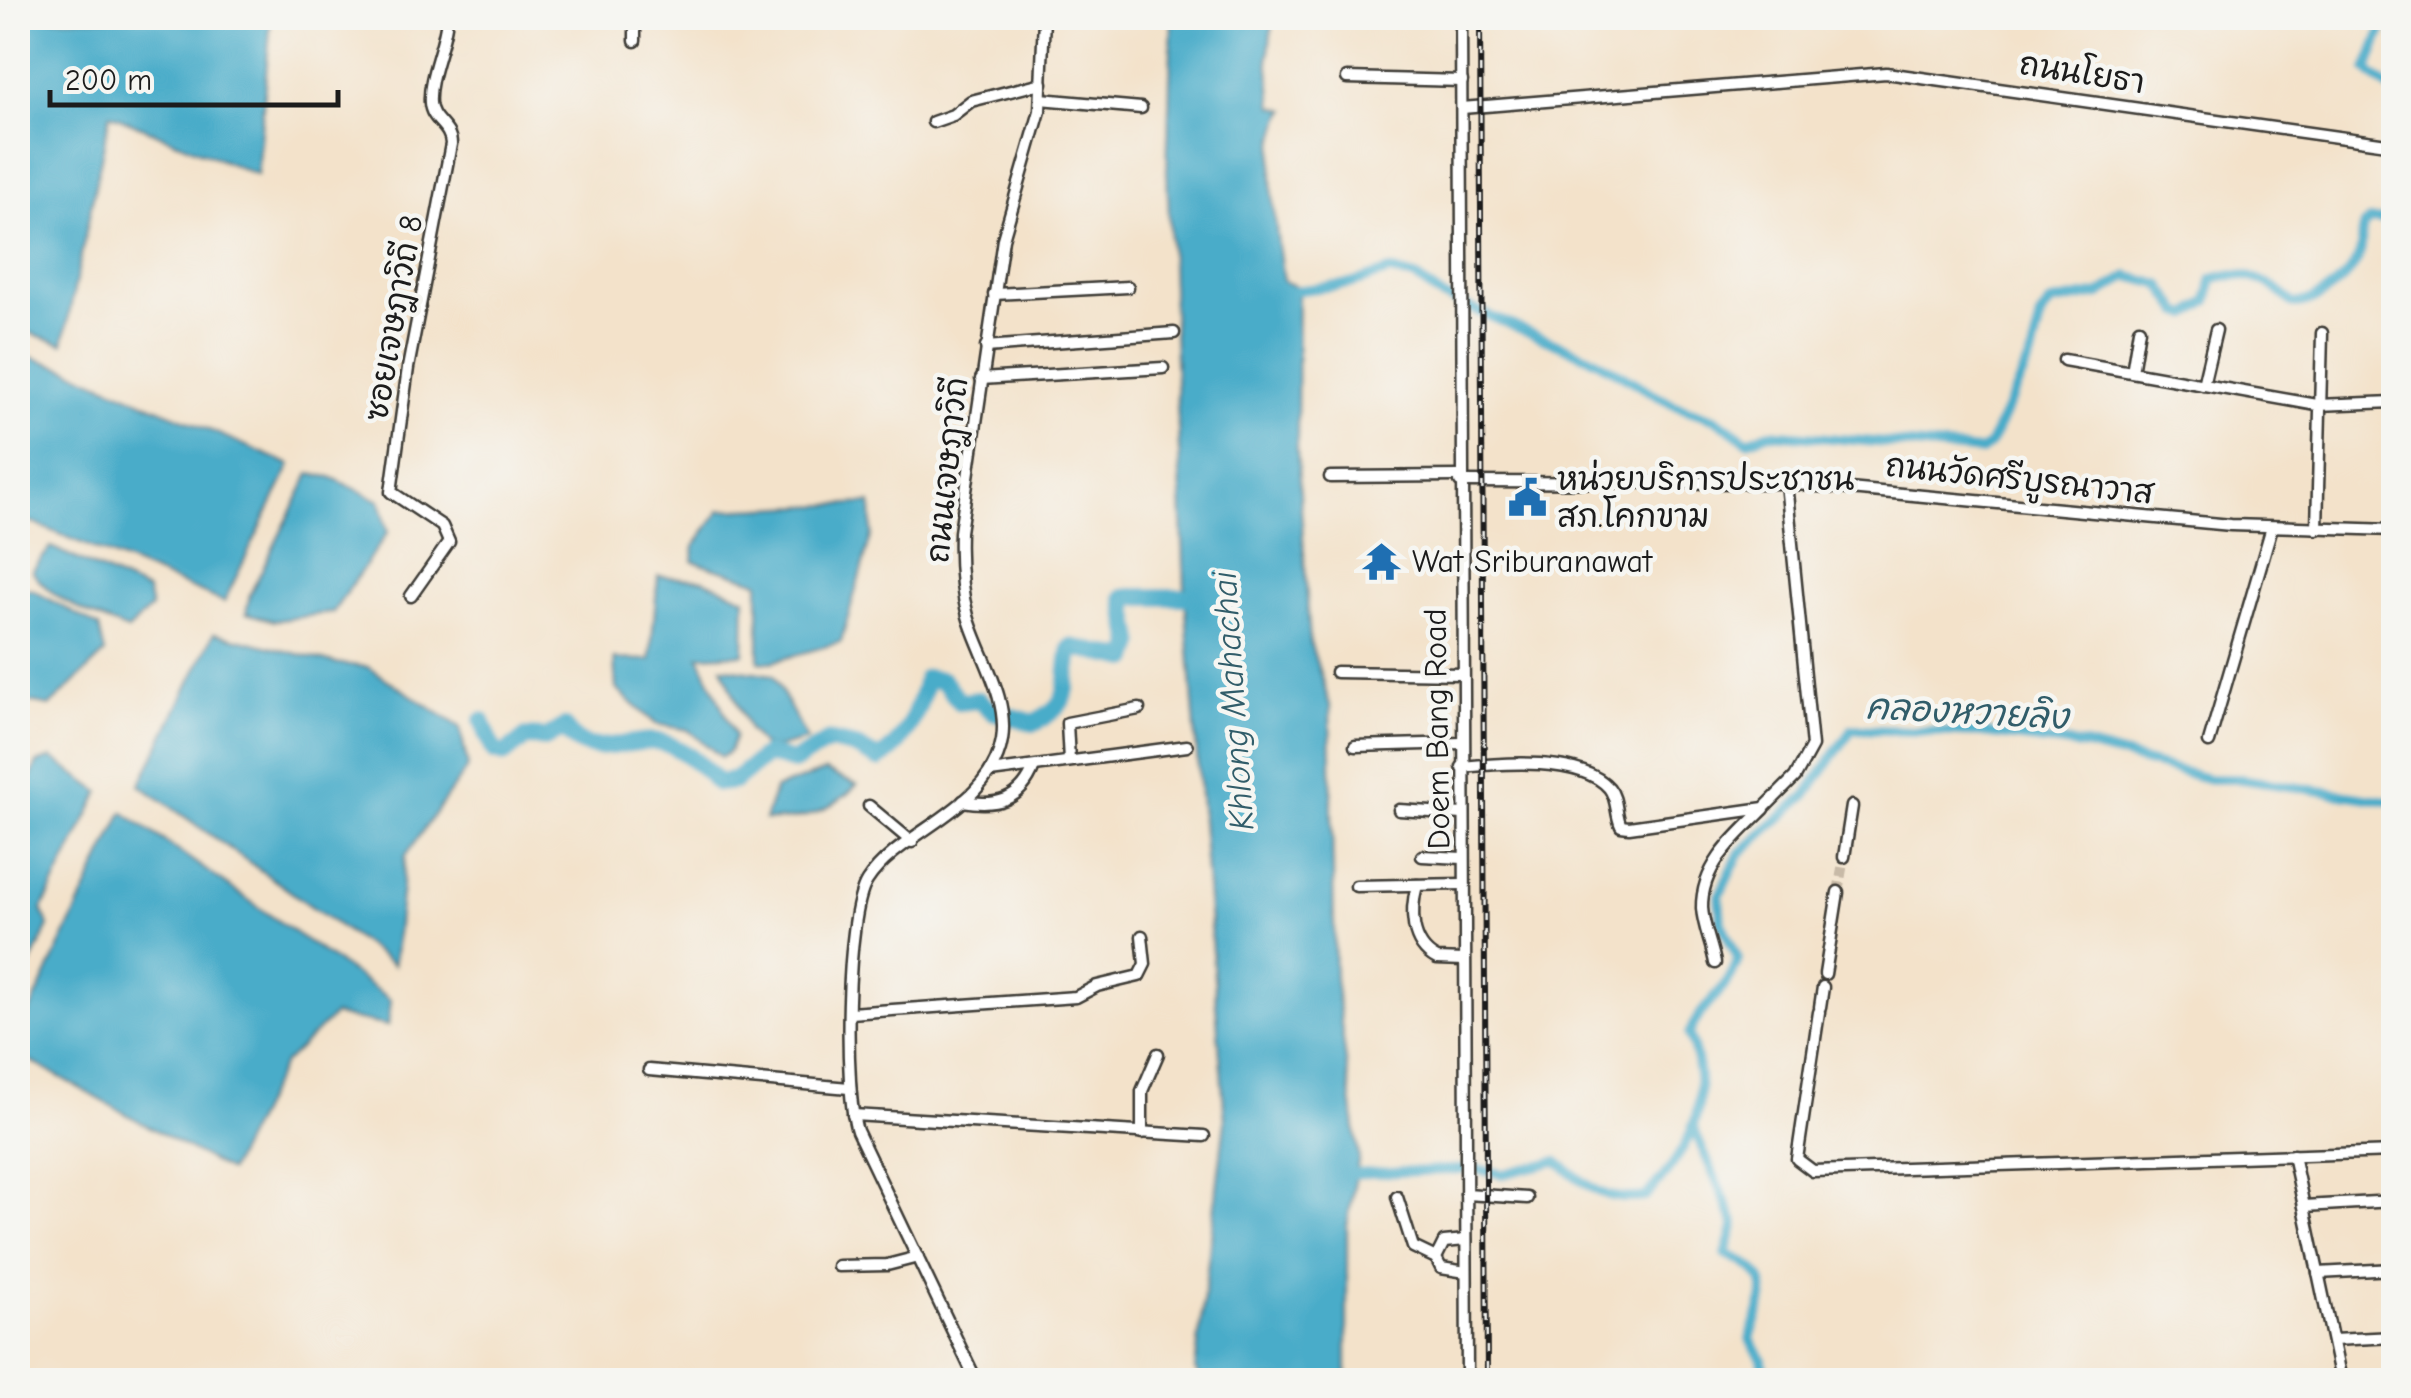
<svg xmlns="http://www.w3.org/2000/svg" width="2411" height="1398" viewBox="0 0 2411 1398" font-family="'Comic Neue','Playpen Sans Thai',sans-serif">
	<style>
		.water { fill: #4aacc9; stroke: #336472; stroke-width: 2.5 }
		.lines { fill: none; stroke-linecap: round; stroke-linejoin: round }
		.canal { stroke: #4aacc9; stroke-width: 10 }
		.river { stroke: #4aacc9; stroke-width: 18 }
		.minor-tunnel { stroke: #c8baa7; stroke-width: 10; stroke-dasharray: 10 5; stroke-linecap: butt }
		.minor-casing { stroke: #3c3a36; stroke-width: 15 }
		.minor { stroke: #fff; stroke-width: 10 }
		.rail-casing { stroke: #1c1c1c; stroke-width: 6 }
		.rail { stroke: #f6f6f2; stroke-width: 2.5; stroke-dasharray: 8; stroke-linecap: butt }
		.labels { text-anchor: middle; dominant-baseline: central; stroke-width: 9; stroke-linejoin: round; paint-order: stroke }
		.street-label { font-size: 32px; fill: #1c1c1c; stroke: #f6f6f2 }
		.poi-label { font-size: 32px; fill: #1c1c1c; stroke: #f6f6f2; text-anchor: start }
		.water-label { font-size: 35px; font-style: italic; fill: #315d6a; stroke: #f6f6f2 }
	</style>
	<rect width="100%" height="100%" fill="#f6f6f2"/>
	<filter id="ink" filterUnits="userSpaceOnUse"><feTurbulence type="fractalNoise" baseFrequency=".01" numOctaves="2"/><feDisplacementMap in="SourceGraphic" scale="20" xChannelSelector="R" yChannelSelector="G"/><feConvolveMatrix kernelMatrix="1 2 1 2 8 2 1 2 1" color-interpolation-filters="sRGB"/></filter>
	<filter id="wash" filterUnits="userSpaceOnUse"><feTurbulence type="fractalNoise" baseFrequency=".0048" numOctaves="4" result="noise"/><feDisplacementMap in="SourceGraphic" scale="40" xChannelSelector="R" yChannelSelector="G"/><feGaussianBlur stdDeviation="2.25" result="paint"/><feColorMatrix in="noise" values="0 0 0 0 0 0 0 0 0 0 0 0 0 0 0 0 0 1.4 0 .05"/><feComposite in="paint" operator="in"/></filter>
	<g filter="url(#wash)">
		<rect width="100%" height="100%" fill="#f3e2ca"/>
		<g class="water">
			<path d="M18,18h253l-14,157 -147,-61 -47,230 -45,-15z"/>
			<path d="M1172,18h101l-5,41 5,47 14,4c-28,36 -9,126 -4,171l15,6 -1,162 13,193 20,63 5,274 24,178 -12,69v154h-145l-7,-10 30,-249 -39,-509 -19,-440z"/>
			<path d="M18,353l49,16 224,96 -67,137 -206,-85z"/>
			<path d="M310,474l21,3 49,24 8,31 -55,80 -59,9 -28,-8 4,-19z"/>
			<path d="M871,503l1,30 -31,109 -69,20 -13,-1v-79l-66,-21 1,-14 26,-37z"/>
			<path d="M51,547l96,44 4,17 -23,22c-32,-12 -76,-29 -96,-59z"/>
			<path d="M658,576l46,4 41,18 -1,56 -45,2 36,80 -6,16 -8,5 -33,-27 -32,-6 -40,-35 -2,-30 36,1z"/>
			<path d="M31,589l68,38 6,26 -55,53 -32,-6v-110z"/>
			<path d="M214,633l120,30 34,4 92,60 8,40 -63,89 -11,109 -254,-180z"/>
			<path d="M722,667l51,8 34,65 -30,8 -15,-3 -13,-15z"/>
			<path d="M52,758l48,34 -58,118 7,16 -31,65v-185l19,-43z"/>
			<path d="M825,771l32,14c-27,27 -55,37 -92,35l10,-31z"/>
			<path d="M123,812l268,188 -3,26 -54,-11 -51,49 -54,107 -211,-117v-18z"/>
		</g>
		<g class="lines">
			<g class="canal">
				<path d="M2381,18l2,10 -16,42 27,23"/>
				<path d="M1285,292l65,-8 40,-13 26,7 25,18 155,64 77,45 45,15 29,21 23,-8 211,18 9,-7 41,-87 10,-41 10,-13 49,-9 28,-18 33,9 19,27 9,3 19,-14 4,-22c33,-11 59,3 82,25 24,0 62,-29 67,-55 1,-10 -1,-15 3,-24l7,-5h23"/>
				<path d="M1693,1127l42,97 -9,30c52,21 39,41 24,85l12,20 3,21"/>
				<path d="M1343,1174l133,-5 27,5 53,-13c33,24 45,42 89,36 48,-49 69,-97 44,-163 12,-30 41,-44 49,-75l-17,-37 -2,-26 20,-42 67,-59 46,-66 129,4 105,13 123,33h32l153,23"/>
			</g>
			<path class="river" d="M482,721l12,30 11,3 21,-17 21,1 17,-11c24,40 68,5 103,17 20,7 37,24 51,39l16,-2 33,-27 26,8 36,-21 27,6 22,12c26,-12 43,-54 48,-81l16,2 18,22 19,-2 13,11 42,12c44,-24 28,-36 37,-76l57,12 5,-14 -9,-48h82"/>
		</g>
	</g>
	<g filter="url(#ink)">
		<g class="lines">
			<path class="minor-tunnel" d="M1838,892l6,-35"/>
			<defs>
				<g id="minor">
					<path d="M1461,18l6,1362"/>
					<path d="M635,41v-23"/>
					<path d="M1347,78l115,3"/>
					<path d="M1041,99l100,9"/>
					<path d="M1462,108l424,-35 508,72"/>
					<path d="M933,122l20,-7 18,-14 71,-18"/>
					<path d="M994,294l134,-7"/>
					<path d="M986,347l188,-14"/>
					<path d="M2064,360l253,45 77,-3"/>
					<path d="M2132,372l7,-43"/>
					<path d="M981,379l182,-11"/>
					<path d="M2203,385l13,-55"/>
					<path d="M1330,477l130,-1"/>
					<path d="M1460,482l326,1 445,42 163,5"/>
					<path d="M2317,529l5,-196"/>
					<path d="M411,596l38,-54 -7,-16 -51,-34 17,-124 43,-224c0,-18 -20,-23 -21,-41 -2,-26 15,-58 17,-85"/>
					<path d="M1336,672l126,2"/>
					<path d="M2209,742l63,-215"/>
					<path d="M1355,746l107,-3"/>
					<path d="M1069,761l-2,-38 72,-14"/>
					<path d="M1462,767c39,-4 119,-11 147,21 9,11 6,25 12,38l8,1 135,-19 31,-31 17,-31 -26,-263"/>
					<path d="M990,772l197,-26"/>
					<path d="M963,801c33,6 58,0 71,-34"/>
					<path d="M869,806l43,36"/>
					<path d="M1399,810l64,4"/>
					<path d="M1422,856l41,2"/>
					<path d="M1844,857l8,-51"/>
					<path d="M1417,885c-7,26 -7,60 20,74l27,1"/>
					<path d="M1356,886l107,-2"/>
					<path d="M1715,963c-3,-18 -12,-37 -13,-55 -1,-42 34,-72 62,-99"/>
					<path d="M1825,974l13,-82"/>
					<path d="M1820,1007l3,-20"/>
					<path d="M1819,1012l-22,147 16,12 581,-19"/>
					<path d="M850,1013l226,-16 21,-11 42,-10 6,-12 -3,-28"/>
					<path d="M649,1070l200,18"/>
					<path d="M853,1115l351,21"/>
					<path d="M1142,1133v-42l16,-37"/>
					<path d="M2293,1155l48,225"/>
					<path d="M1466,1194l61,4"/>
					<path d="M1397,1197l16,50 23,11"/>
					<path d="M2304,1206l90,-5"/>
					<path d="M1466,1240l-22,2 -8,16 5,10 25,4"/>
					<path d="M838,1266l49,-1 31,-8"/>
					<path d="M2318,1273l76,-4"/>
					<path d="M2333,1340l61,-3"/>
					<path d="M976,1380l-119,-249c-13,-39 -12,-216 10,-250 33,-51 123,-71 135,-141 7,-43 -23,-85 -34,-124 -8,-29 -9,-55 -8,-84l43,-293 37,-128 4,-93"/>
				</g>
			</defs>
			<use href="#minor" class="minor-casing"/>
			<use href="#minor" class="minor"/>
			<defs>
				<path id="rail" d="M1480,18l7,1362"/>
			</defs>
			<use href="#rail" class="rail-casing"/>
			<use href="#rail" class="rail"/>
		</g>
	</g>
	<defs>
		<symbol id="civic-bare" viewBox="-9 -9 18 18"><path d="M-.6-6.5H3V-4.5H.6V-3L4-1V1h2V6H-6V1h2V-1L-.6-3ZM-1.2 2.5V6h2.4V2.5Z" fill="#1f6fb2" stroke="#f6f6f2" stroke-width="2.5" paint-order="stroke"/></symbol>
		<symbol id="temple-bare" viewBox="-9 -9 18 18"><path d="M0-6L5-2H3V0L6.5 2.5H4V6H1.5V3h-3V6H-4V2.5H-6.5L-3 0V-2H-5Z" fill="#1f6fb2" stroke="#f6f6f2" stroke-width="2.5" paint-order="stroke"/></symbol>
	</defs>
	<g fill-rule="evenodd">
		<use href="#civic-bare" x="1500" y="470" width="55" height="55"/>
		<use href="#temple-bare" x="1354" y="534" width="55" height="55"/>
	</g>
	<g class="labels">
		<g class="street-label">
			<text transform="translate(2082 73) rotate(9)">ถนนโยธา</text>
			<text transform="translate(394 318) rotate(-80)">ซอยเจษฎาวิถี 8</text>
			<text transform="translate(947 470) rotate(-84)">ถนนเจษฎาวิถี</text>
			<text transform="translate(2019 479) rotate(6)">ถนนวัดศรีบูรณาวาส</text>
			<text transform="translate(1437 729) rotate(-91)">Doem Bang Road</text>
		</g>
		<g class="poi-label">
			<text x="1557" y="479">หน่วยบริการประชาชน<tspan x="1557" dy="37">สภ.โคกขาม</tspan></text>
			<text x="1412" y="561">Wat Sriburanawat</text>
		</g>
		<g class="water-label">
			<text transform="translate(1233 701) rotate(-94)">Khlong Mahachai</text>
			<text transform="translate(1967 712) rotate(3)">คลองหวายลิง</text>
		</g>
	</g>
	<rect width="2411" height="1398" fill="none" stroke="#f6f6f2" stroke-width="60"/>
	<path d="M50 90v15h288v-15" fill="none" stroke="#1c1c1c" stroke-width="5"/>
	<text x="65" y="90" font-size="30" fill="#1c1c1c" stroke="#f6f6f2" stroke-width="8" paint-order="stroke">200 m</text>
</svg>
